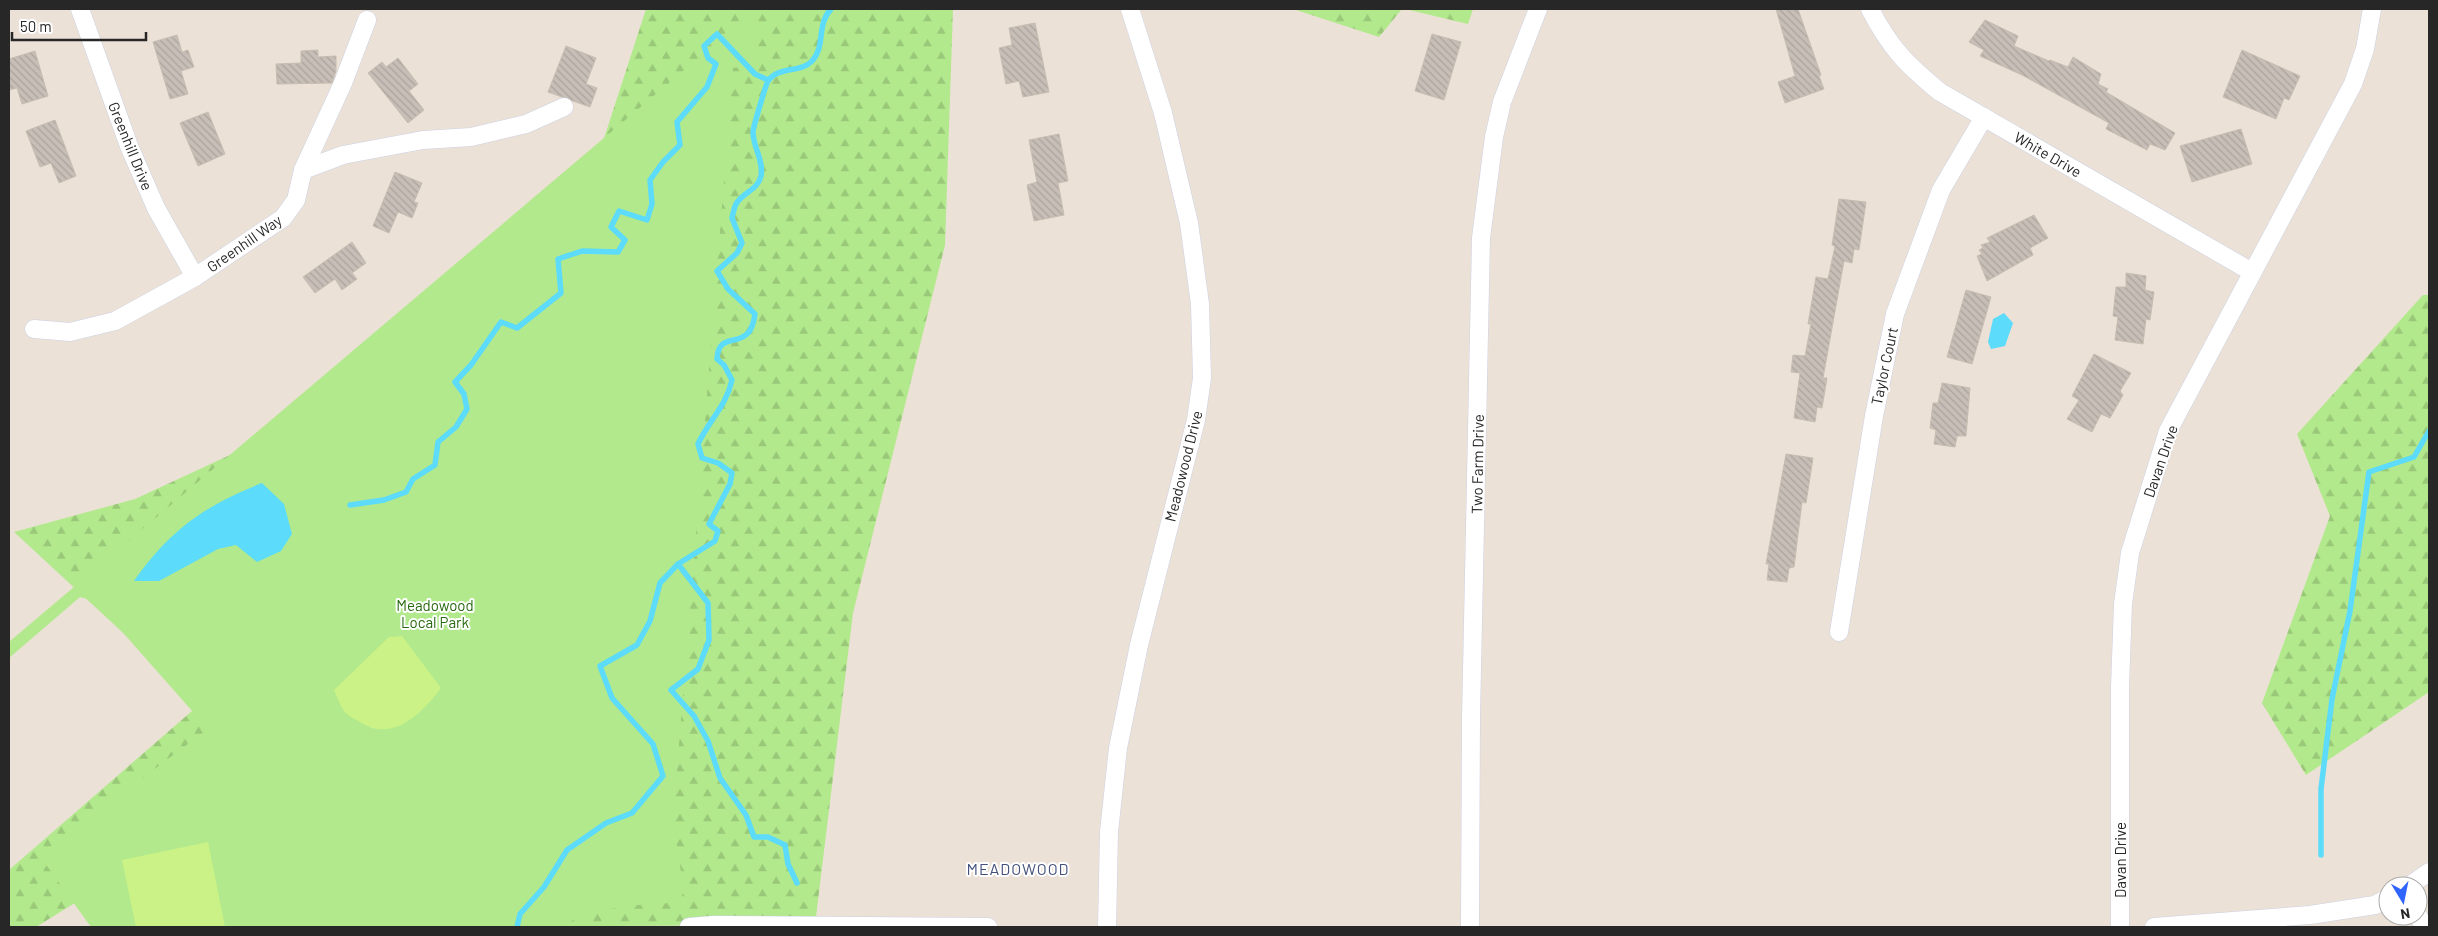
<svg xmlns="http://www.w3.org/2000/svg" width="2438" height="936" viewBox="0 0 2438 936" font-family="Barlow,sans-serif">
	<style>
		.forest { fill: url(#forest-firs) }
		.park { fill: #b2e98c }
		.pitch { fill: #cbf286 }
		.water { fill: #5cdbfb }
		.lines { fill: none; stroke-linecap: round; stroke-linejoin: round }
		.stream { stroke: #5cdbfb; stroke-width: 5.5 }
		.building { fill: url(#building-back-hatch); stroke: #c7bdb0 }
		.minor-casing { stroke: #ccd1e3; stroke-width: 19 }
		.minor { stroke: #fff; stroke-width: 18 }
		.labels { text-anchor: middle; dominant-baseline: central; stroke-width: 4; stroke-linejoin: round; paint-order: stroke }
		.street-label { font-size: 15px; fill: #272727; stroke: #fff }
		.park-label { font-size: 15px; fill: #296a11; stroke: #fff }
		.neighbourhood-label { font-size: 16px; letter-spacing: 1px; fill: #43517c; stroke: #fff }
	</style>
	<defs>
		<pattern id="forest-firs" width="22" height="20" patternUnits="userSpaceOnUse" patternTransform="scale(1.25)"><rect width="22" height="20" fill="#b2e98c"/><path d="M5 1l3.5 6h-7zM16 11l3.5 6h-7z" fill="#99c879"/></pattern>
		<pattern id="building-back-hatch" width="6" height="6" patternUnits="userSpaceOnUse" patternTransform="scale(1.25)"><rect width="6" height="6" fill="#c7beb7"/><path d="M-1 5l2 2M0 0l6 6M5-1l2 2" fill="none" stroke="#aba39d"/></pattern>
	</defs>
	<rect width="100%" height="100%" fill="#ece1d6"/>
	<g class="forest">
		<path d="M646,9h307l-8,236 -92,368 -38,312 -401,2 -336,-26 -42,26h-27v-57l191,-166 -186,-172 121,-33 175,-81 286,-255z"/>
		<path d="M1293,9h109l-23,28z"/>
		<path d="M1405,9h68l-5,15z"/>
		<path d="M2423,295h6v397l-123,83 -44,-72 68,-187 -33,-82z"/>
	</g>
	<path class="park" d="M750,9h4l2,55 -23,4 -60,753 11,70 -4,8 -7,4 -27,1 -37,5 -57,18h-461l-52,-72 169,-126 -113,-128 -15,-4 -71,61v-16l693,-587 36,-33z"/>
	<g class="pitch">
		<path d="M402,636l39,52c-18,24 -48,56 -81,34 -5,-3 -12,-6 -16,-11 -4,-6 -7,-14 -10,-21l55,-53z"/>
		<path d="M208,842l17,85h-89l-14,-67z"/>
	</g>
	<g class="water">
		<path d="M2004,313l9,10 -8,23 -14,3 -3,-7 5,-23z"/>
		<path d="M262,483l22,21 8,30 -11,17 -24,11 -21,-17 -18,4 -59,32h-25c36,-51 70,-75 128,-98z"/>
	</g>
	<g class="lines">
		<g class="stream">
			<path d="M350,505l34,-5 22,-8 7,-13 22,-14 3,-23 18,-15 11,-18 -3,-15 -9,-12 16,-17 30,-43 16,6 44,-35 -3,-34 24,-8 36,1 7,-12 -14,-13 8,-16 28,9 5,-16 -2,-24 13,-18 17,-17 -3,-23 30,-35 9,-23 -8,-6 -4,-12 13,-12 38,40 13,6"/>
			<path d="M678,564l30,39 1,37 -11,29 -27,21 23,26 14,25 12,37 26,37 8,22h14l17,8 3,19 9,19"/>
			<path d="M2321,855v-66l11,-90 18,-88 19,-139 45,-15 15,-26"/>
			<path d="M517,927l3,-13 24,-27 23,-37 39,-27 26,-10 31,-37 -10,-32 -41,-46 -12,-32 37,-21 13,-24 10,-38 18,-19 37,-23 3,-10 -9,-7 21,-40 2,-11 -14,-10 -16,-5 -4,-14c11,-24 28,-37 34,-64l-8,-15 -7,-6c1,-25 21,-14 31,-26 5,-5 6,-13 7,-19l-27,-25 -11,-18 20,-18 5,-10 -10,-25c1,-4 2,-10 4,-14 7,-12 22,-14 25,-28 3,-15 -8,-29 -8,-44 0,-4 13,-48 15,-51 10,-15 33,-8 44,-20 14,-15 4,-36 19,-52"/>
		</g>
	</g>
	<g class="building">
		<path d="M1776,9h22l23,66 -2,1 5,13 -39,14 -7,-21 17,-6z"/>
		<path d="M1985,20l33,16 -4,10 35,15 1,-1 18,7 5,-10 28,17 -3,10 10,5 -2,3 69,41 -10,17 -15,-6 -3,6 -41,-21 3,-6 -87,-48 -42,-19 4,-6 -15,-8z"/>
		<path d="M1035,23l14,69 -26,5 -4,-16 -13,3 -7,-36 13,-3 -3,-17z"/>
		<path d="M1432,34l29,8 -17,58 -29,-9z"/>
		<path d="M177,35l5,17 6,-2 6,17 -13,4 7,23 -18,5 -17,-57z"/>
		<path d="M566,46l30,12 -10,26 11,4 -7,19 -42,-15z"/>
		<path d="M318,50v7l18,-1v15l-4,12 -55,1 -1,-20 25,-1v-12z"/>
		<path d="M2242,50l58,26 -11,24 -5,-2 -8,21 -53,-22z"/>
		<path d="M35,51l13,45 -26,8 -5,-16 -8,2v-31z"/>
		<path d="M398,58l20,26 -9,7 15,19 -16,13 -40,-50 14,-11 4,5z"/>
		<path d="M208,112l17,42 -27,12 -18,-43z"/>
		<path d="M55,120l21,56 -17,7 -8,-20 -11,4 -14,-36z"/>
		<path d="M2241,129l11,35 -60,18 -12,-36z"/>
		<path d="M1059,134l9,47 -10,2 6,32 -30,6 -7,-36 10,-3 -8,-42z"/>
		<path d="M395,172l27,11 -8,19 4,1 -6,15 -14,-6 -9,21 -16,-7z"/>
		<path d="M1839,199l27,3 -7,48 -5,-1 -2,14 -8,-2 -21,117h4l-5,30 -5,-1 -2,15 -21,-4 6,-45 -9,-1 2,-17 12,1 6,-32h-3l8,-47 12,2 7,-33 -3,-1z"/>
		<path d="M2034,215l14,23 -18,10 3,7 -46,26 -10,-25 5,-2 -3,-4 4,-2 -2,-3 9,-3 -3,-4z"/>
		<path d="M352,242l14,21 -14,10 5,6 -15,11 -7,-11 -20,14 -12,-16z"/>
		<path d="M2126,273l20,3 -1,14 9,2 -4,28 -4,-1 -3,25 -28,-4 3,-23 -5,-1 3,-29h10z"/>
		<path d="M1966,290l25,7 -19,67 -25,-7z"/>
		<path d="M2094,354l37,19 -11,18 3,4 -13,23 -9,-4 -9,18 -25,-13 12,-19 -7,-4z"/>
		<path d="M1942,383l28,5 -4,48h-9l-2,11 -21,-3 2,-14 -6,-2 3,-25h5z"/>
		<path d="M1786,454l27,4 -7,45 -4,-1 -8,65 -5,1 -2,14 -20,-2 2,-16h-3z"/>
	</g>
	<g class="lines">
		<defs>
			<g id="minor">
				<path d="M80,9l49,137 27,62 39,69"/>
				<path d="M1870,9c20,39 37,56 70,83l312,180"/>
				<path d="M303,170l40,-15 80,-15 48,-3 55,-13 38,-17"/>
				<path d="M34,329l36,3 45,-11 80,-44 88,-59 13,-18 7,-30 40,-87 24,-63"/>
				<path d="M1839,632l35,-216 21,-102 46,-124 43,-73"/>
				<path d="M2409,886l20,-14"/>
				<path d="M2418,916l7,11"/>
				<path d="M689,927l24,-2 275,2"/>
				<path d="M1107,927l2,-95 9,-84 21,-103 57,-225 6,-42 -2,-74 -11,-81 -26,-110 -33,-104"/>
				<path d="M1470,927l1,-209 10,-480 13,-101 8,-35 36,-93"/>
				<path d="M2120,927v-240l3,-83 7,-51 38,-122 185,-347 12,-35 7,-40"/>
				<path d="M2154,927l156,-12 65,-10 13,-7"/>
			</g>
		</defs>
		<use href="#minor" class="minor-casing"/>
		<use href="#minor" class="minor"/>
	</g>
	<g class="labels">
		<g class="street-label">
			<text transform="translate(131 146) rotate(68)">Greenhill Drive</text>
			<text transform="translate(2048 154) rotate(30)">White Drive</text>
			<text transform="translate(244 243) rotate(-35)">Greenhill Way</text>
			<text transform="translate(1884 366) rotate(-78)">Taylor Court</text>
			<text transform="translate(2160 461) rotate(-71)">Davan Drive</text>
			<text transform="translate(1477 464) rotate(-89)">Two Farm Drive</text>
			<text transform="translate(1183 466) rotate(-76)">Meadowood Drive</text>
			<text transform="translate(2120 860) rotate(-90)">Davan Drive</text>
		</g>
		<g class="park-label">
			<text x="435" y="605">Meadowood<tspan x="435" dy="17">Local Park</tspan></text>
		</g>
		<g class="neighbourhood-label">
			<text x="1018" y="868">MEADOWOOD</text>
		</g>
	</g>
	<rect width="2438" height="936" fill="none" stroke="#272727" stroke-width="20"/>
	<g transform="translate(2403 901) rotate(170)"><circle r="24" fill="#ffffff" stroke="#a9a9a9"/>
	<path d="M0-4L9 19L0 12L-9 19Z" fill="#3064ff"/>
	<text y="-8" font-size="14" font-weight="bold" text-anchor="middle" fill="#272727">N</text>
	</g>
	<path d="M12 32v8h134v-8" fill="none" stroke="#272727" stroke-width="2.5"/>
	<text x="20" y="32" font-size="15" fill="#272727" stroke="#ffffff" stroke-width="4" paint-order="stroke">50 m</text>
</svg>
